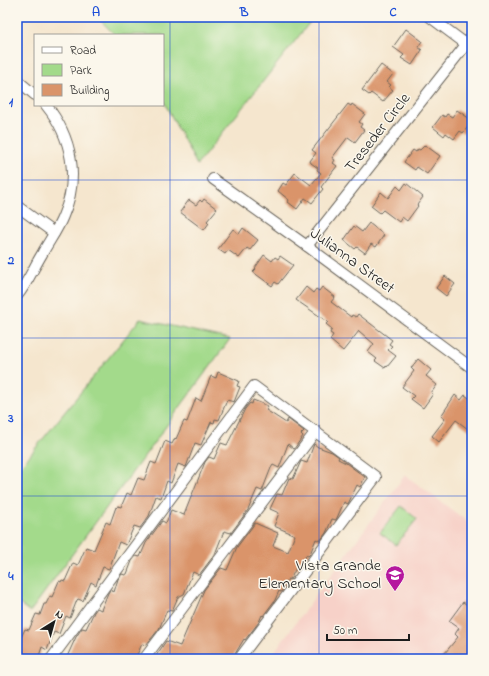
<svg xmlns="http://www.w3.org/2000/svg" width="489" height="676" viewBox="0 0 489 676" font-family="'Indie Flower',sans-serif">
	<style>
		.built { fill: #f7d1c8 }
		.green { fill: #a3da8b; stroke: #607b54 }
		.building { fill: #da946a }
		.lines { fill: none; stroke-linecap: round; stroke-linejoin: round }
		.minor-casing { stroke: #68635a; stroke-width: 12 }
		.minor { stroke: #fff; stroke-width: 10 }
		.grid { fill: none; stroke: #1d4ed8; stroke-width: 1; stroke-opacity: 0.55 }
		.labels { text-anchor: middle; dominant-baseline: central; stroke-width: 3; stroke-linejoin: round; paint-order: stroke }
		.street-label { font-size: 16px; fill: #1c1c1c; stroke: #fbf7ec }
		.poi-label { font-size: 16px; fill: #1c1c1c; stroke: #fbf7ec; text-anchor: end }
		.neatline { fill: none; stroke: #1d4ed8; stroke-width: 1.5 }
		.grid-label { font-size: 13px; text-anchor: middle; font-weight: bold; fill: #1d4ed8 }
	</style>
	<rect width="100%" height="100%" fill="#fbf7ec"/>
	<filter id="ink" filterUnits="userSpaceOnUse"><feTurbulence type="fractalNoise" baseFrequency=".025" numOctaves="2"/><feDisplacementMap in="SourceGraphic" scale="8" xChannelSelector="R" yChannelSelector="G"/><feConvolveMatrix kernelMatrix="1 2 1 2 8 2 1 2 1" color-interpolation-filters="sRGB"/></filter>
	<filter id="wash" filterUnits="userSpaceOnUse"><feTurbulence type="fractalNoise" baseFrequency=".012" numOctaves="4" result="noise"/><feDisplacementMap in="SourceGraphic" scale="16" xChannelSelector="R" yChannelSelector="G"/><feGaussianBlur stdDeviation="0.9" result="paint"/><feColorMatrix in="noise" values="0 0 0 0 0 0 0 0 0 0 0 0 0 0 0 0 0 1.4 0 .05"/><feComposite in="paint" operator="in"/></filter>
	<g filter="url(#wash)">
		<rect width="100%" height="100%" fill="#f5e6ce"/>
		<path class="built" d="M405,475l67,50v134h-203z"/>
		<g class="green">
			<path d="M97,17h217l-117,148 -34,-65v-65h-48z"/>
			<path d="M140,319l90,20 -200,273 -13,-10v-131z"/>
			<path d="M401,506l16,13 -21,26 -16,-12z"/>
		</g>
		<g id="blocks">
			<g class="building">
				<path d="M406,29l16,12 -4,6 4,3 -10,15 -11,-7 3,-3 -11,-8z"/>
				<path d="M381,65l12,9 -6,8 4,3 -2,2 4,3 -10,12 -12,-9 -2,2 -7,-5z"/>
				<path d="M348,104l3,2 1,-2 13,10 -6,8 3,2 -2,3 4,3 -9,12 -7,-5 -16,21 3,2 -2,3 4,3 -16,21 2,2 -11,14 -7,-5 -8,11 -9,-7 1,-2 -11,-9 5,-8 3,2 9,-12 16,12 10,-12 -4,-3 1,-2 -7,-5 -1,-2 6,-8 -4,-3z"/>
				<path d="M457,110l13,9 -2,2 3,2 -8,10 -3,-2 -6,8 -8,-6 -2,3 -11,-9 9,-12 3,2 2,-3 5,3z"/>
				<path d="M425,145l15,11 -13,18 -10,-7 -2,3 -11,-8 9,-12 3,2 2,-3 2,1z"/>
				<path d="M406,183l17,14 -6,8 1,1 -11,15 -5,-4 -3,5 -16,-12 -3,3 -9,-7 10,-14 7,6 9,-12 4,4z"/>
				<path d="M204,199l13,10 -10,12 2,2 -5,7 -24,-18 9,-12 7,5 4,-5 2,2z"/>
				<path d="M369,223l15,12 -8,12 -5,-3 -6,9 -8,-6 -2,2 -11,-9 10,-14 8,6z"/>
				<path d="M243,228l15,12 -8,10 -3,-2 -8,10 -11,-8 -3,4 -7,-5 15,-20 6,5z"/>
				<path d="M264,255l8,6 3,-4 3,2 2,-3 13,9 -15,19 -3,-2 -3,4 -19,-14 3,-3 -1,-1z"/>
				<path d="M445,276l10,8 -9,12 -10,-8z"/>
				<path d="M306,287l7,6 3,-4 3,2 3,-4 13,10 -4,5 20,15 1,-2 4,2 2,-3 34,26 -3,4 3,2 -4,4 8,6 -9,11 -1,-1 -1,2 -10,-7 2,-2 -9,-7 6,-8 -15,-13 -16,20 -13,-11 3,-5 -3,-2 2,-4 -6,-5 2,-2 -32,-22z"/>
				<path d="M418,359l13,11 -5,6 11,9 -6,8 2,1 -10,14 -12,-9 3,-3 -12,-9 12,-16 -3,-3z"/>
				<path d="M218,372l21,9 -2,5 3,1 -6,15 -7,-2 -8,20 -4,-1 -1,4 -3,-1 -10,23 -6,-2 -9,24 -8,-3 -7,19 -4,-2 -6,17 -5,-2 -7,20 -9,12 -6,-2 -8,19 -7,-3 -10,27 -6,-2 -7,18 -5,-3 -8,19 -5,-2 -1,1 -7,18 -4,-2 -7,18 -5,-2 -7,18 -5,-3 -4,12h-21v-13l8,-17 4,1 7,-16 4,1 4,-11h2l4,-8 2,1 7,-16 2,1 1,-2 3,1 8,-18 5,2 8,-18 8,3 12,-28 4,2 6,-17 1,1 1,-2 3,1 6,-14 4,2 7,-17 6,2 7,-18 5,2 9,-23 7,3 3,-6 1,1 8,-18 3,1 9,-24 5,3 10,-25 5,2z"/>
				<path d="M455,395l6,5 4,-5 7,5v32l-16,-12 -17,22 -7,-6 13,-17 -4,-3z"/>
				<path d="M253,400l15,6 -2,4 20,13 2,-4 16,12 -3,3 2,2 -9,13 -6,-5 -9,24 -6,-3 -2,3 -9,23 -5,-2 -9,21 -17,23 -7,-2 -9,23 -16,21 -6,-3 -9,22 -6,3 -6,14 -5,-1 -8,19 -13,16 -4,-1 -7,15h-69l10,-22 6,-9 4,1 8,-17 3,-4 4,2 7,-17 2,-3 4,2 4,-13 4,-5 3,1 2,-1 5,-13 4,-5 4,1 6,-14 16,-22 4,2 5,-13 13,5 21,-53 4,-5 5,2 7,-16 6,2 18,-36 5,-6 2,1z"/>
				<path d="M314,444l4,3 14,5 7,5 -1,2 8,4 19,14 -5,10 -3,-2 -9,19 -4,-2 -8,18 -4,-1 -6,14 -6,8 -4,-2 -6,15 -2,2 -2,-1 -3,8 -5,6 -2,-1 -6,12 -2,-1 -7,13 -2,-1 -4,9 -12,16 -1,-1 -3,7 -14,18 -1,-1 -12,20h-78l12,-18 14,5 24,-56 17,-22 6,2 10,-23 18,-24 23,10 -5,13 15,6 7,-17 -21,-9 5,-13 -9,-4 7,-15 5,1 7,-17 4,1 8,-18 6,2z"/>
				<path d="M463,602l9,6v43l-6,8h-26l18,-22 -3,-3 4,-6 -10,-7z"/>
			</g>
		</g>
	</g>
	<g filter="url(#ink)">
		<use href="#blocks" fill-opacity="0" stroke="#68635a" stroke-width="1"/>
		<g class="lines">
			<defs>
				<g id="minor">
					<path d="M430,17l36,27"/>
					<path d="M17,80l18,15"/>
					<path d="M213,179l94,67 165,122"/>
					<path d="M17,206l37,27"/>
					<path d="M307,246l165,-209"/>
					<path d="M17,296c10,-12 17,-29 25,-42 7,-13 16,-25 21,-38 17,-38 9,-79 -17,-111"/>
					<path d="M51,659l203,-273 122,91 -137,182"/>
					<path d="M144,659l172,-228"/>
				</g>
			</defs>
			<use href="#minor" class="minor-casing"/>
			<use href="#minor" class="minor"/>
		</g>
	</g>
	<path class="grid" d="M170,17v642M319,17v642M17,180h455M17,338h455M17,496h455"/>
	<defs>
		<symbol id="school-pin" viewBox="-11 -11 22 30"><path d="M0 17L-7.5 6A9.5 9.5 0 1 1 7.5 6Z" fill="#b5179e" stroke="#fbf7ec"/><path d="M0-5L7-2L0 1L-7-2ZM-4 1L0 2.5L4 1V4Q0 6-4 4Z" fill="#fff"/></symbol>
	</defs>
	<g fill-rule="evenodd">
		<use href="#school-pin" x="384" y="564" width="22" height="30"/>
	</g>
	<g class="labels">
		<g class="street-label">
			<text transform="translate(378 133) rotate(-52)">Treseder Circle</text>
			<text transform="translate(352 261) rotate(36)">Julianna Street</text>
		</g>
		<g class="poi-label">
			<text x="381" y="566">Vista Grande<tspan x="381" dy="18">Elementary School</tspan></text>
		</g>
	</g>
	<rect width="489" height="676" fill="none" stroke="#fbf7ec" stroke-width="44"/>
	<rect x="34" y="34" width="130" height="72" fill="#fbf7ec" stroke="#a29f99"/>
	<rect x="42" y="47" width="20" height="6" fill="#ffffff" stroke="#a29f99"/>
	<text x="70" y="54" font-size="12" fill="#1c1c1c">Road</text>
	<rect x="42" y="64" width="20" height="12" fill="#a3da8b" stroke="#a29f99"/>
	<text x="70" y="74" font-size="12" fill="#1c1c1c">Park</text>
	<rect x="42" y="84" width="20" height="12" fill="#da946a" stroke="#a29f99"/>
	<text x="70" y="94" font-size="12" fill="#1c1c1c">Building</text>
	<g transform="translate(54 622) rotate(37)" stroke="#fbf7ec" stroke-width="3" paint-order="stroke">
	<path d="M0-3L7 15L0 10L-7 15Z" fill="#1c1c1c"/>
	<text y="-6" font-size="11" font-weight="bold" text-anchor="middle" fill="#1c1c1c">N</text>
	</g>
	<path d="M327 634v6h82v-6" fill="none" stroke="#1c1c1c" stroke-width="2"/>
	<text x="333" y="634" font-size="12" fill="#1c1c1c" stroke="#fbf7ec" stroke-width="3" paint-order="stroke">50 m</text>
	<rect x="22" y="22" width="445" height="632" class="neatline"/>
	<g class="grid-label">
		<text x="96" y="16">A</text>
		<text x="244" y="16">B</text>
		<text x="393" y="16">C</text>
		<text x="11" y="106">1</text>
		<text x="11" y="264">2</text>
		<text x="11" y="422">3</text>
		<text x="11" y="580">4</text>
	</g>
</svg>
